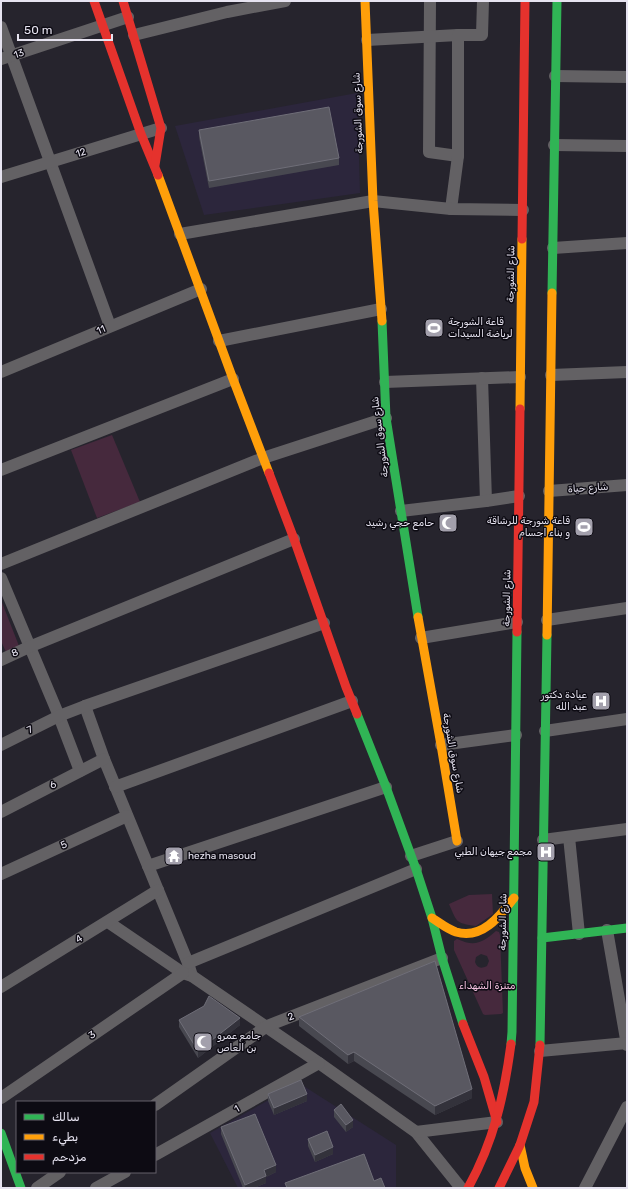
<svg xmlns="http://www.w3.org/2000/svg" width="628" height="1189" viewBox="0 0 628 1189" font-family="Rubik,Cairo,sans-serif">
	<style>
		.built { fill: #2c263c }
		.green { fill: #46293d; fill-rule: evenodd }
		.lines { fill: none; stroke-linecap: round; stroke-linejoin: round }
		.street { stroke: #636164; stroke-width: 12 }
		.fast { stroke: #30b455; stroke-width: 9 }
		.slow { stroke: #ff9f0a; stroke-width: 9 }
		.jam { stroke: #e5322d; stroke-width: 9 }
		.wall { fill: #484850 }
		.shaded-wall { fill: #33323b }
		.building { fill: #595861; stroke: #6f6e78 }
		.labels { text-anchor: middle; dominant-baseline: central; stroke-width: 3; stroke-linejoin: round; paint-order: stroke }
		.street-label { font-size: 10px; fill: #e6e3f0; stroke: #0d0b13 }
		.poi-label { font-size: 10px; fill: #e6e3f0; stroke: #0d0b13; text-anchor: end }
		.park-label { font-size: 10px; fill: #f6c3e1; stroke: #0d0b13 }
	</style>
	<rect width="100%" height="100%" fill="#26242d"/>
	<g class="built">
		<path d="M357,93l3,100 -156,22 -29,-89z"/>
		<path d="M299,1083l97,62v43h-158l-28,-55z"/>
	</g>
	<g class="green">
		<path d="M112,435l28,67 -43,16 -26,-68z"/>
		<path d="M1,600l18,46 -13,6 -5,-11z"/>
		<path d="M492,894l1,20 -17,12c-21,-3 -19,-4 -27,-22l20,-9z"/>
		<path d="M496,931l3,1 1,3 3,78 -2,1 -16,1 -2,-1 -29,-64v-9l3,-2c18,8 25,4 39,-8zM481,954l6,2 2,5 -2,5c-6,3 -10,2 -12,-4l1,-5z"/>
	</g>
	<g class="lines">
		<g class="street">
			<path d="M430,1l-1,151 29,4"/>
			<path d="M1,27l109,299"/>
			<path d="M134,35l93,-23 58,-11"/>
			<path d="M367,40l91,-5"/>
			<path d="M1,59l127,-42"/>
			<path d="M555,76l72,1"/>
			<path d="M554,145l73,1"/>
			<path d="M1,177l160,-49"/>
			<path d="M451,209l7,-53v-121h24l1,-34"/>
			<path d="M180,234l193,-33 78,8 72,1"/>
			<path d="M553,248l74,-5"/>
			<path d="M219,341l162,-32"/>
			<path d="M1,372l200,-83"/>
			<path d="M551,375l76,-3"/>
			<path d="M482,378l4,123"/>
			<path d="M385,382l135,-5"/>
			<path d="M1,470l232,-91"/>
			<path d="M549,491l78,-6"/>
			<path d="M401,511l85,-10 33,-5"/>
			<path d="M1,564l262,-106 123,-40"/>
			<path d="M1,578l58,138 21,55"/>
			<path d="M547,620l80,-12"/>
			<path d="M421,638l96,-16"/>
			<path d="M1,660l28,-13 265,-108"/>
			<path d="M85,706l19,53 84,204 4,13"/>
			<path d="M545,731l82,-12"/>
			<path d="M1,745l58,-29 26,-10 239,-83"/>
			<path d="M441,745l75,-10"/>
			<path d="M115,787l237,-86"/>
			<path d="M1,812l103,-53"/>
			<path d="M569,837l10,97"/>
			<path d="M543,840l84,-11"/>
			<path d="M411,856l46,-15"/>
			<path d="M148,866l238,-79"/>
			<path d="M1,874l126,-58"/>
			<path d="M108,922l75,51 9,3 127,87 97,69 45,56"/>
			<path d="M607,930l20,115"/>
			<path d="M188,963l228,-94"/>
			<path d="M1,987l157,-97"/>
			<path d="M540,1051l87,-8"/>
			<path d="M1,1098l182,-125"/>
			<path d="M155,1105l112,-79 175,-68"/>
			<path d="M416,1132l81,-10"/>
			<path d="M155,1155l164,-92"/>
			<path d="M37,1188l23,-16"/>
			<path d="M96,1188l29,-16"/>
			<path d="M585,1188l42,-81"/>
		</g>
		<g class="fast">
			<path d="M552,293l5,-292"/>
			<path d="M382,321l4,97 32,199"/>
			<path d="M357,714l29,73 30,82 16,49 10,40 21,66"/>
			<path d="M542,938l85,-10"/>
			<path d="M511,1044l1,-12 5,-400"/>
			<path d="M540,1045l7,-410"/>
			<path d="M1,1133l20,55"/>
		</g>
		<g class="slow">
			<path d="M365,1l8,200 9,120"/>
			<path d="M158,175l75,204 36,94"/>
			<path d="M520,409l2,-170"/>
			<path d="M418,617l23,128 16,96"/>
			<path d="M547,635l5,-342"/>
			<path d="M432,918c8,5 15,11 24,14 26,8 44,-16 58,-34"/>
			<path d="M520,1145l5,23 8,20"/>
		</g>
		<g class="jam">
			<path d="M94,1l47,133 17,41"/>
			<path d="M123,1l38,127 -6,37"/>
			<path d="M522,239l3,-238"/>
			<path d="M269,473l25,66 52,148 11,27"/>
			<path d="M517,632l3,-223"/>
			<path d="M463,1024l21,53 13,45"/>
			<path d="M468,1188c26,-47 36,-92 43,-144"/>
			<path d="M499,1188l21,-43 14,-43 6,-57"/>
		</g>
	</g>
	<g class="wall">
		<path d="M199,130l140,28v7l-130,23 -10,-51z"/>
		<path d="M299,1017l173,81 -37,17 -81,-54 -6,3 -49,-38z"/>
		<path d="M179,1020l61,5 -42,33 -19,-31z"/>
		<path d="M268,1094l39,7 -33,14 -6,-14z"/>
		<path d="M334,1110l19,17 -7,5 -12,-15z"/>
		<path d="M221,1127l55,45 -10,5v6l-12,5h-11l-22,-54z"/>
		<path d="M308,1139l25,15 -18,8 -7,-16z"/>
	</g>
	<g class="shaded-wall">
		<path d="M240,1018v7l-42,33v-7z"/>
		<path d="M354,1052v9l-6,3v-9z"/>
		<path d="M472,1089v9l-37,17v-9z"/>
		<path d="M307,1094v7l-33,14v-7z"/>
		<path d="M353,1120v7l-7,5v-7z"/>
		<path d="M333,1147v7l-18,8v-7z"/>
		<path d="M276,1165v7l-10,5v6l-12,5h-9v-3l19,-15z"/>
	</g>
	<g class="building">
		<path d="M329,107l10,51 -130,23 -10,-51z"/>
		<path d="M435,961l37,128 -37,17 -81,-54 -6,3 -49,-38z"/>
		<path d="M209,996l31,22 -42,33 -19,-31 25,-14z"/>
		<path d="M301,1080l6,14 -33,14 -6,-14z"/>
		<path d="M341,1104l12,16 -7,5 -12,-15z"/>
		<path d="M255,1114l21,51 -12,5 2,6 -21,9 -24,-58z"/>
		<path d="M327,1131l6,16 -18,8 -7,-16z"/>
		<path d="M364,1154l10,27 7,-3 4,10h-98l-2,-5z"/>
	</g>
	<defs>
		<symbol id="stadium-square" viewBox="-11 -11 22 22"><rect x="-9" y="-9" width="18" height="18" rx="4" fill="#a3a0ac" stroke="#0d0b13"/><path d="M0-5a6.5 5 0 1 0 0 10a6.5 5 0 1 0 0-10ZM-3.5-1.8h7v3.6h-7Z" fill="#fff"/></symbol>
		<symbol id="mosque-square" viewBox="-11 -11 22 22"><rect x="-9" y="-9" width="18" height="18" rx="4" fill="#a3a0ac" stroke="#0d0b13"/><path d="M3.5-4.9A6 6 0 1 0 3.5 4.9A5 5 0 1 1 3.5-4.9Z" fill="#fff"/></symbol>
		<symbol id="hospital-square" viewBox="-11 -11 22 22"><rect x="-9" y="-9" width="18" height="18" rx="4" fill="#a3a0ac" stroke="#0d0b13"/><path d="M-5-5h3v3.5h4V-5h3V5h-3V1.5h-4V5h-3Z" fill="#fff"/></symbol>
		<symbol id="temple-square" viewBox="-11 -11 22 22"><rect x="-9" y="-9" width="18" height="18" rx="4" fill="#a3a0ac" stroke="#0d0b13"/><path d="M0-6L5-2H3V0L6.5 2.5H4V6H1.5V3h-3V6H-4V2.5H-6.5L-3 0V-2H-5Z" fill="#fff"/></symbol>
	</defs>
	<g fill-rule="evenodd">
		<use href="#stadium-square" x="423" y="317" width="22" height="22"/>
		<use href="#mosque-square" x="437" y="512" width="22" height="22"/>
		<use href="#stadium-square" x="573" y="516" width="22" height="22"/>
		<use href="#hospital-square" x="590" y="690" width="22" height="22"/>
		<use href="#hospital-square" x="535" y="841" width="22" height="22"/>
		<use href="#temple-square" x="163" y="845" width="22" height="22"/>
		<use href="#mosque-square" x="192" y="1031" width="22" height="22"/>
	</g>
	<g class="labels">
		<g class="street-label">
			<text transform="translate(19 54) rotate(-18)">13</text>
			<text transform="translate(358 113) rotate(-92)">شارع سوق الشورجة</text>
			<text transform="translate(81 153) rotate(-17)">12</text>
			<text transform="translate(511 274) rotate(-89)">شارع الشورجة</text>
			<text transform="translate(101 330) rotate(-23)">11</text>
			<text transform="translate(380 437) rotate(-97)">شارع سوق الشورجة</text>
			<text transform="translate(588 488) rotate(-4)">شارع حياة</text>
			<text transform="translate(507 598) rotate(-89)">شارع الشورجة</text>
			<text transform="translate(15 653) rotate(-24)">8</text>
			<text transform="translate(30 730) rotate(-26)">7</text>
			<text transform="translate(453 753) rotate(80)">شارع سوق الشورجة</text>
			<text transform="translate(53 785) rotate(-27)">6</text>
			<text transform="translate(64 845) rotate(-25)">5</text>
			<text transform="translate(503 922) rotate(-89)">شارع الشورجة</text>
			<text transform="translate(79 939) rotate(-32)">4</text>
			<text transform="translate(291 1017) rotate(-21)">2</text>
			<text transform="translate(92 1035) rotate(-34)">3</text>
			<text transform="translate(237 1109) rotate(-29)">1</text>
		</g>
		<g class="poi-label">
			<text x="448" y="322" text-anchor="start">قاعة الشورجة<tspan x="448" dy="12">لرياضة السيدات</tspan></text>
			<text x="570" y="521">قاعة شورجة للرشاقة<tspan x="570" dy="12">و بناء اجسام</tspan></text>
			<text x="434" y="523">حامع حجي رشيد</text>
			<text x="587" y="695">عيادة دكتور<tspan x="587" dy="12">عبد الله</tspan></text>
			<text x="532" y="852">مجمع جيهان الطبي</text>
			<text x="188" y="856" text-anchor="start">hezha masoud</text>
			<text x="217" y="1036" text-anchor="start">جامع عمرو<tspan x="217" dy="12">بن العاص</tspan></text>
		</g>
		<g class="park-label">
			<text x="487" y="986">متنزة الشهداء</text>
		</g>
	</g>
	<rect width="628" height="1189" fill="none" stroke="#e6e3f0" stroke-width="4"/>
	<rect x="16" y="1101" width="140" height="72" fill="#0d0b13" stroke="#64616b"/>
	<rect x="24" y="1114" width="20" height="6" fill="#30b455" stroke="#64616b"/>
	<text x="52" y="1121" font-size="12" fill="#e6e3f0">سالك</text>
	<rect x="24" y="1134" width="20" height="6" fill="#ff9f0a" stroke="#64616b"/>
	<text x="52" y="1141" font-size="12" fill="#e6e3f0">بطيء</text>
	<rect x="24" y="1154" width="20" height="6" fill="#e5322d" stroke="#64616b"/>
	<text x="52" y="1161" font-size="12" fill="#e6e3f0">مزدحم</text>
	<path d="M18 34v6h94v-6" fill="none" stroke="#e6e3f0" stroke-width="2"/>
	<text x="24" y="34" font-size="12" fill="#e6e3f0" stroke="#0d0b13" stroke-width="3" paint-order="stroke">50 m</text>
</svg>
